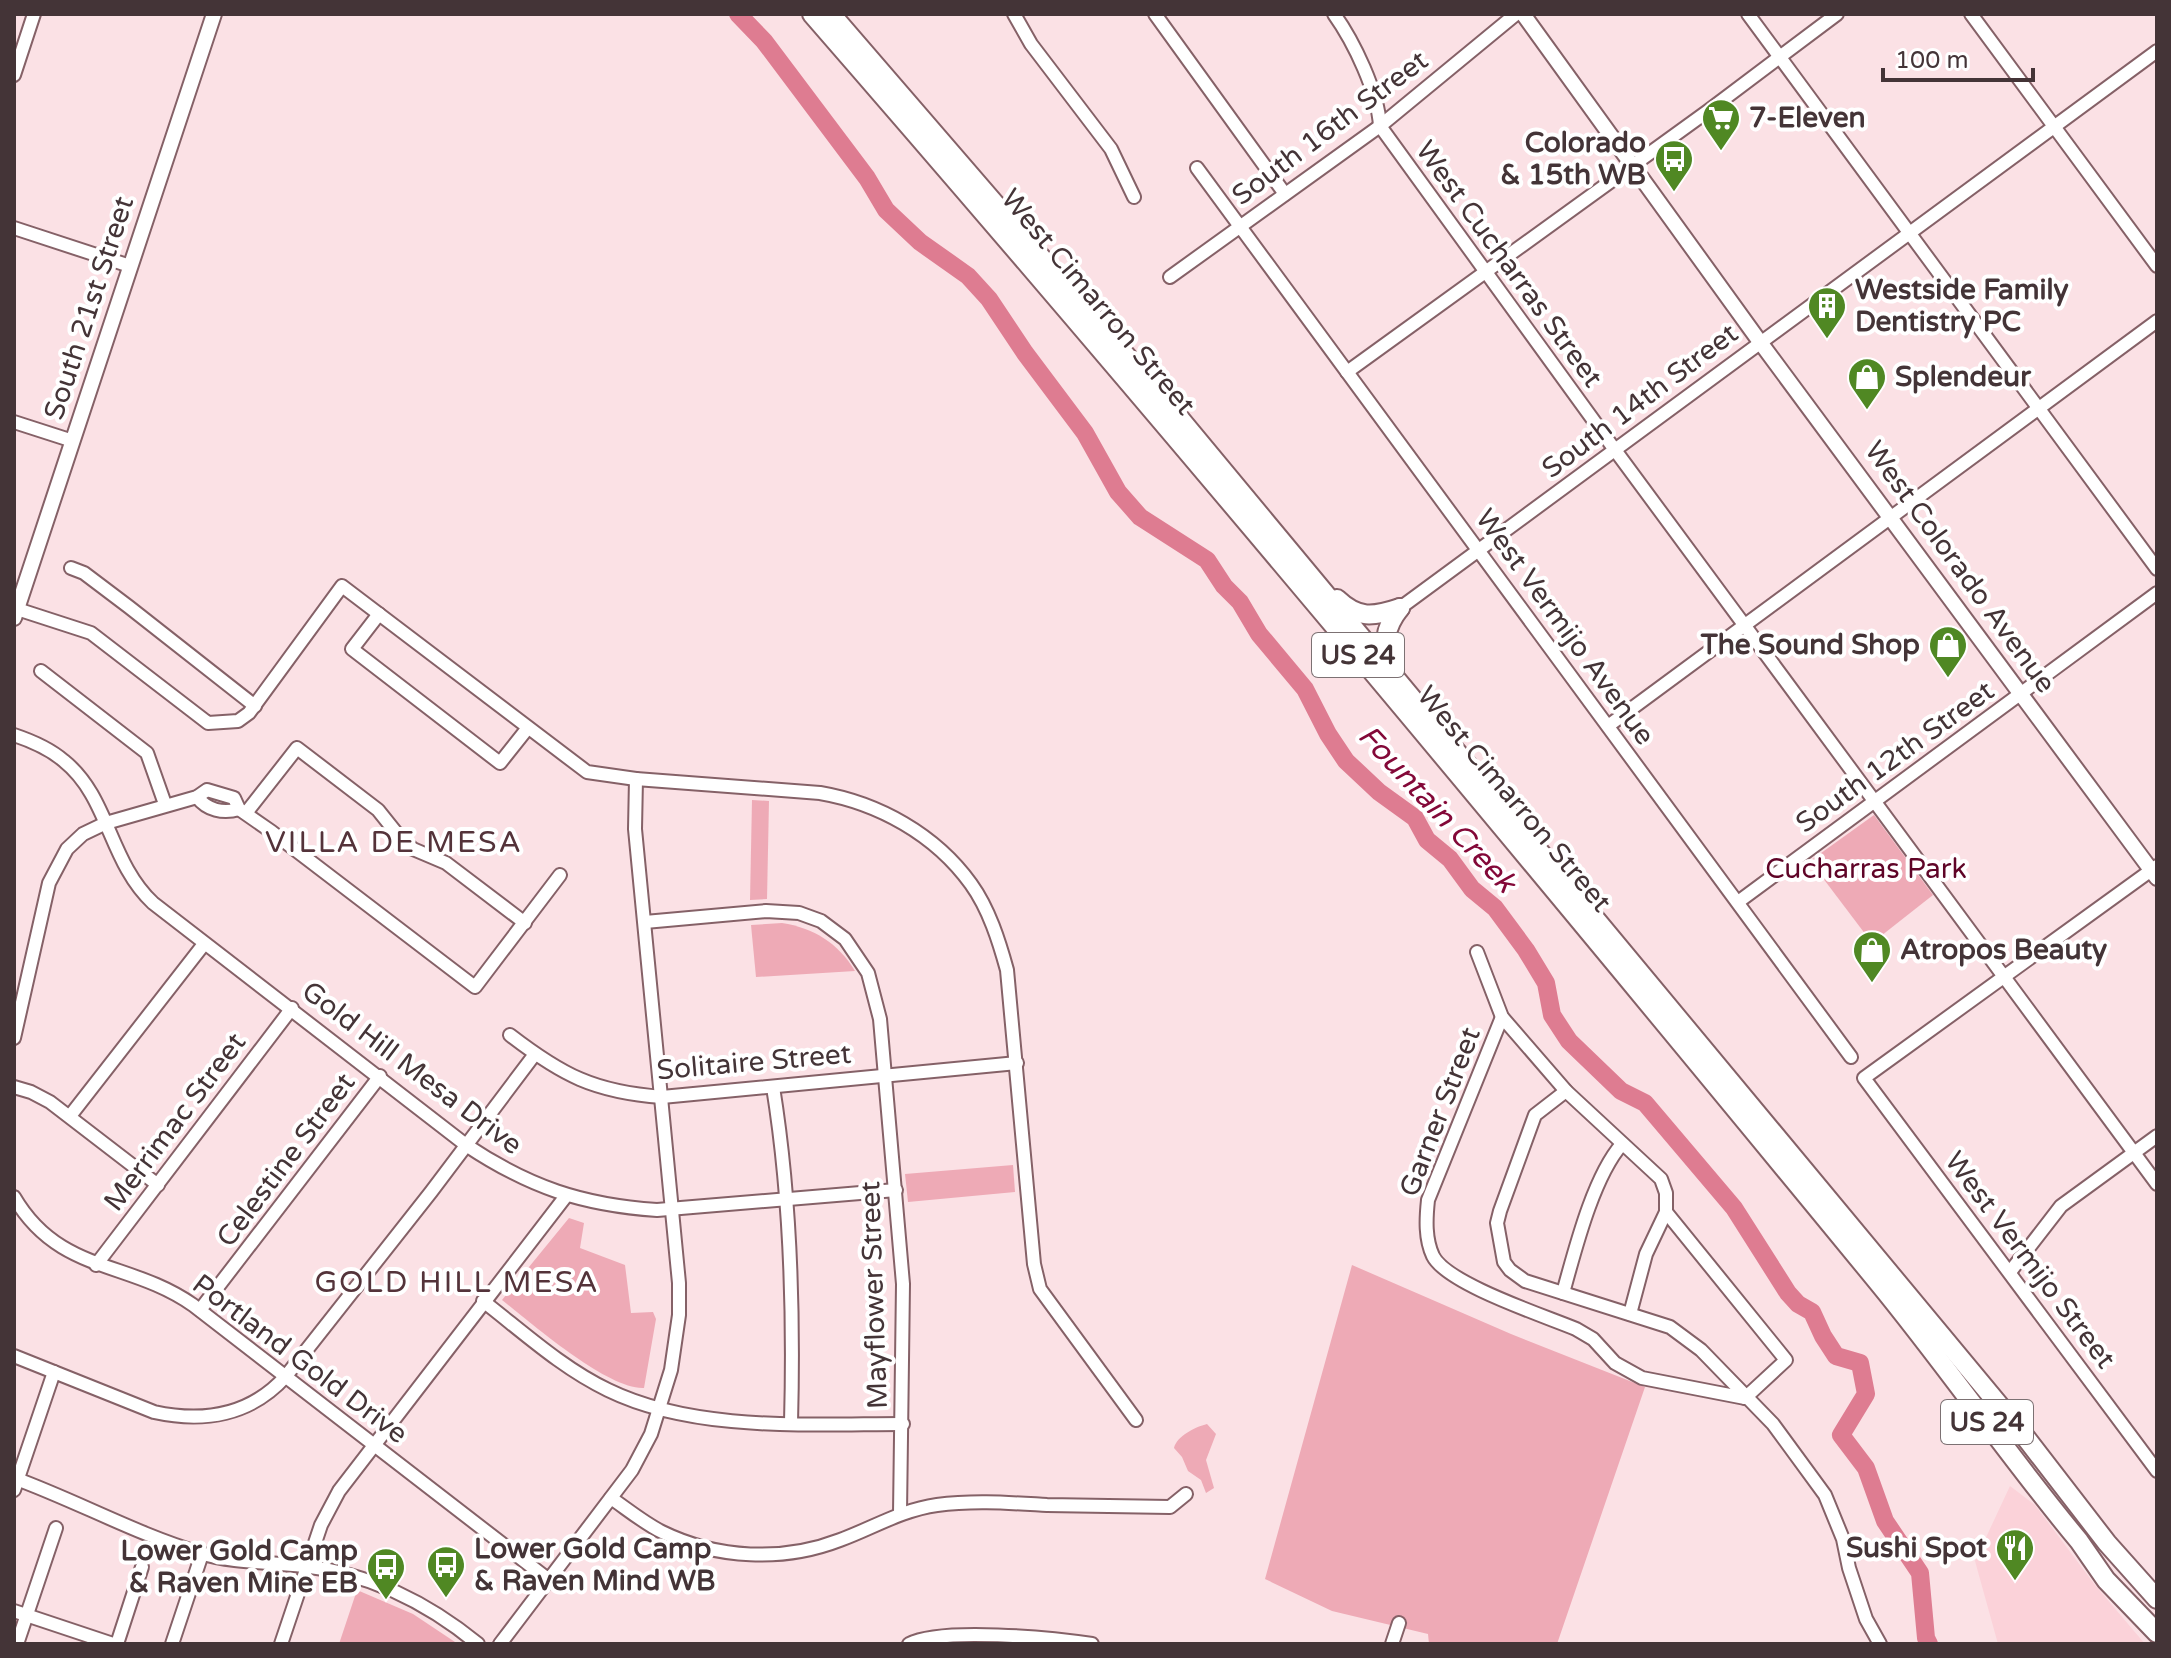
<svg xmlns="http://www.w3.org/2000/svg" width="2171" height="1658" viewBox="0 0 2171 1658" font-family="'Varela Round',sans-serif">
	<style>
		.built { fill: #fbd2d9 }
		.green { fill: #eeaab6 }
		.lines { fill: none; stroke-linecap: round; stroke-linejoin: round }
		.river { stroke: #de7c91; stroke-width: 18 }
		.minor-casing { stroke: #856167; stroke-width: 16 }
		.major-casing { stroke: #856167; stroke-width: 18 }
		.highway-casing { stroke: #856167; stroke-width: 22 }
		.minor { stroke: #fff; stroke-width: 12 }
		.major { stroke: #fff; stroke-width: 14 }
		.highway { stroke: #fff; stroke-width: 18 }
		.labels { text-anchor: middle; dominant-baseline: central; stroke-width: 8; stroke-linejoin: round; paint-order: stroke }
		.shield { fill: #fff; stroke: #7c7173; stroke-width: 2 }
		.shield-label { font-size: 26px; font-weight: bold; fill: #443437 }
		.poi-label { font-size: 28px; font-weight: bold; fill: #443437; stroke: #fff; text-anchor: start }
		.street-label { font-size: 28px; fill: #443437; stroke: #fff }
		.park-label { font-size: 28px; fill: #5f0427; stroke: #fff }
		.water-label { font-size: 30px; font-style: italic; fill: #830838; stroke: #fff }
		.neighbourhood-label { font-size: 30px; letter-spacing: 2px; fill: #54333a; stroke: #fff }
	</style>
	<rect width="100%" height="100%" fill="#fbe1e5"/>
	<path class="built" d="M2010,1486l25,19 60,80 50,59h-147l-23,-83z"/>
	<g class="green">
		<path d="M752,800l17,1 -2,98 -17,1z"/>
		<path d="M1874,815l59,80 -61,48 -62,-82z"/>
		<path d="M782,923c32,5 56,20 73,48l-99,6 -5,-52z"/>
		<path d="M1013,1165l2,27 -107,10 -3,-28z"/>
		<path d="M569,1218l15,5 -4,25 45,17 6,48 22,-1 3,7 -12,69c-36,2 -113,-65 -142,-88z"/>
		<path d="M1352,1265l159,69 134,53 -88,257h-128l-1,-10 -96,-23 -67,-32z"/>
		<path d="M1207,1424l9,10 -10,26 8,28 -8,5 -5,-13 -13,-9 -6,-14 -8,-9c3,-12 21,-21 33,-24z"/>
		<path d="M357,1590l56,24 45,30h-119z"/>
	</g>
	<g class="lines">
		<path class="river" d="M738,14l26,27 103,137 19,32 34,32 48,34 21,23 36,54 60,80 33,59 22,25 67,43 17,26 16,16 19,32 46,55 23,45 18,27 33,31 36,26 12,22 23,19 22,30 23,19 31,42 20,33 6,32 17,26 52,50 24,12 89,105 54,85 10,11 14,8 11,24 13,20 24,7 6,31 -25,41 25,33 19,53 35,52 6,65 3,6"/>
		<defs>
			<g id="minor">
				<path d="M1014,14l17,30 80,105 23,48"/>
				<path d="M1155,14l130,180"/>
				<path d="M1334,14c20,28 44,78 46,112l235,324 542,734"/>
				<path d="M1748,14l409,555"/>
				<path d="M1971,14l186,252"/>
				<path d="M14,75l20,-61"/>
				<path d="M1197,168l654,889"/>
				<path d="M14,228l116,38"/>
				<path d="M1170,277l210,-151 136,-112"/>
				<path d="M1347,372l361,-261 129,-97"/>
				<path d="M14,422l59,19"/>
				<path d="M71,568l13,5 45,34 126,99"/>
				<path d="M1400,608l757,-557"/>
				<path d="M17,609l74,24 117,90 30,-2 11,-8 93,-127 245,186 49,7"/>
				<path d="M379,614l-27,35 148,114 27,-34"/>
				<path d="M41,671l106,82 18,51"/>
				<path d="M1608,726l549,-405"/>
				<path d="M14,735c18,6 35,13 50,26 45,36 45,101 89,142l313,242c63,42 116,60 191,65l239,-20"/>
				<path d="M197,797c10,13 26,17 42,12"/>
				<path d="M246,813l51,-65 81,62 24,30 11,9 33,14 79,60"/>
				<path d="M2157,866l-293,212 293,393"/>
				<path d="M1738,902l419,-309"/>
				<path d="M645,922l121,-11 33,2 22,8 24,18 23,34 12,46 23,265 -3,229"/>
				<path d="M1477,952l25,65 64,74 95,88 5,14v19l120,148 -41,38"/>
				<path d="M1502,1017l-74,183c-2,19 -3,39 5,56 14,28 112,60 143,73l17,10 22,24 27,15 103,20"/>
				<path d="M510,1035c52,40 84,57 152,62l355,-34"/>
				<path d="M14,1038l35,-155 18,-34 16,-15 23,-11 91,-26 10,-7 27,8 5,11 33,23 203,155 85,-112"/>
				<path d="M14,1087l17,5 19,10 108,83"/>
				<path d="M773,1087c18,111 21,223 18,336"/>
				<path d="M1566,1091l-31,24 -35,96 -3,12 7,39 6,8 15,11 145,46 31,23 72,74 52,71 18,44 6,29 17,51 14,25"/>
				<path d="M70,1116l134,-172"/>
				<path d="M14,1197c45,77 115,63 179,108l356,275"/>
				<path d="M96,1265l196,-257"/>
				<path d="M2010,1272l51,-66 96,-70"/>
				<path d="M1563,1293c12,-43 30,-116 59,-149"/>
				<path d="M483,1301c40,31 79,67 125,89 86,42 201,34 295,34"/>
				<path d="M200,1310l180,-234"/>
				<path d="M1630,1314l16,-60 20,-42"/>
				<path d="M14,1356l140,56c50,11 97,3 132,-36l145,-184 104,-138"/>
				<path d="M14,1478c63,23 122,56 186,75 33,10 68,9 103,13 65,7 125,37 175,78"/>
				<path d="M14,1490l40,-118"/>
				<path d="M611,1498c16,11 33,25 51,34 55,27 121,30 178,8 33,-12 61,-30 97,-35 37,-5 74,-2 110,0 41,1 82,1 123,2l16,-13"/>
				<path d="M14,1611l99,33"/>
				<path d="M17,1644l39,-116"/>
				<path d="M117,1644l25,-77"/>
				<path d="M172,1644l30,-90"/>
				<path d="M281,1644l40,-119 18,-34 227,-295"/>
				<path d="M500,1644l132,-174 19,-36 20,-64 8,-55v-32l-44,-454 1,-50 184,14c58,10 115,41 151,91 18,25 28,57 36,86l27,294 6,25 96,131"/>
				<path d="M909,1644c33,-17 143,-6 183,0"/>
				<path d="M1392,1644l7,-21"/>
			</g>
			<g id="major">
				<path d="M1523,14l237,328 397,536"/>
				<path d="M14,618l200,-604"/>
			</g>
			<g id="highway">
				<path d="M812,14c362,416 715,841 1065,1267 70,85 132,176 202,260l27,39 51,53"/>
				<path d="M831,14l335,388 853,1027 88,114 50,56"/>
				<path d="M1337,599c21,20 36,18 63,9"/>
				<path d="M1394,670c-13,-23 -10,-42 6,-62"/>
			</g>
		</defs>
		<use href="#minor" class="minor-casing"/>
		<use href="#major" class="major-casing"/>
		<use href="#highway" class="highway-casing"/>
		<use href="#minor" class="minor"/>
		<use href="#major" class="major"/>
		<use href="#highway" class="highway"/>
	</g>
	<defs>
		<symbol id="supermarket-pin" viewBox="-11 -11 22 30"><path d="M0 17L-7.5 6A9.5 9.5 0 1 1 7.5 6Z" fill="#508823" stroke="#fff"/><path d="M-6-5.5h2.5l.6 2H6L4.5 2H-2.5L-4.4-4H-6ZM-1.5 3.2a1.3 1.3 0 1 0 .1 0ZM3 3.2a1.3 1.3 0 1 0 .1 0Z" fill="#fff"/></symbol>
		<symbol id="bus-pin" viewBox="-11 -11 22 30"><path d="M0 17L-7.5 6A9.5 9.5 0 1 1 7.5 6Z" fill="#508823" stroke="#fff"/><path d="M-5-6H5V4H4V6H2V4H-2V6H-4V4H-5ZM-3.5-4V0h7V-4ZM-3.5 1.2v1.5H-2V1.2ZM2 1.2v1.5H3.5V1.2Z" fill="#fff"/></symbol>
		<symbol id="building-pin" viewBox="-11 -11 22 30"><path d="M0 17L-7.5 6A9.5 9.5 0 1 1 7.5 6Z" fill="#508823" stroke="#fff"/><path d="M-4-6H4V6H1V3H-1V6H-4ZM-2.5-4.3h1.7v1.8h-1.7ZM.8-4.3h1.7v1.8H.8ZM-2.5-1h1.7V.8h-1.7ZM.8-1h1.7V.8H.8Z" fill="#fff"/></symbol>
		<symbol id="shop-pin" viewBox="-11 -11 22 30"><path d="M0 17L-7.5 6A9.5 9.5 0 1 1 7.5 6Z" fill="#508823" stroke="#fff"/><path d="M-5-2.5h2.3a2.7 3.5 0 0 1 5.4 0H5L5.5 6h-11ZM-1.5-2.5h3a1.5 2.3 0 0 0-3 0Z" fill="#fff"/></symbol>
		<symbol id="restaurant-pin" viewBox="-11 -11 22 30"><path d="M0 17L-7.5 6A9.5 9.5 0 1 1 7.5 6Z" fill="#508823" stroke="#fff"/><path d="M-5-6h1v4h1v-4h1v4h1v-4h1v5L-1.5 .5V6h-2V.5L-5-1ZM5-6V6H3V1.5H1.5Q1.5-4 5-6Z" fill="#fff"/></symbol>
	</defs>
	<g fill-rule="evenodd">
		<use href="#supermarket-pin" x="1699" y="96" width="44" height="60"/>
		<use href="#bus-pin" x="1652" y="137" width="44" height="60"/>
		<use href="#building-pin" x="1805" y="284" width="44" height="60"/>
		<use href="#shop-pin" x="1845" y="355" width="44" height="60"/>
		<use href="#shop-pin" x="1926" y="623" width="44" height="60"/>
		<use href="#shop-pin" x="1850" y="928" width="44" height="60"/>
		<use href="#restaurant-pin" x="1993" y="1526" width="44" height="60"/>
		<use href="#bus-pin" x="424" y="1543" width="44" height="60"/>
		<use href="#bus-pin" x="364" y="1545" width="44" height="60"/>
	</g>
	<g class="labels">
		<g class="shield">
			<rect x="1312" y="633" width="92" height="44" rx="6"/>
			<rect x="1941" y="1400" width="92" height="44" rx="6"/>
		</g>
		<g class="shield-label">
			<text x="1358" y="655">US 24</text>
			<text x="1987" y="1422">US 24</text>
		</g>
		<g class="poi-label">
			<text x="1749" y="118">7-Eleven</text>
			<text x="1646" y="143" text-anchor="end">Colorado<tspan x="1646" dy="32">&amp; 15th WB</tspan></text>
			<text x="1855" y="290">Westside Family<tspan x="1855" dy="32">Dentistry PC</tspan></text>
			<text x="1895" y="377">Splendeur</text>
			<text x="1920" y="645" text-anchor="end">The Sound Shop</text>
			<text x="1900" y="950">Atropos Beauty</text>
			<text x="1987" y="1548" text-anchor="end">Sushi Spot</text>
			<text x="474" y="1549">Lower Gold Camp<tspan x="474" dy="32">&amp; Raven Mind WB</tspan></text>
			<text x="358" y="1551" text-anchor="end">Lower Gold Camp<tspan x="358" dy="32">&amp; Raven Mine EB</tspan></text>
		</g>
		<g class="street-label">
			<text transform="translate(1330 128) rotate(-37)">South 16th Street</text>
			<text transform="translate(1509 264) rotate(54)">West Cucharras Street</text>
			<text transform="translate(1098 302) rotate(50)">West Cimarron Street</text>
			<text transform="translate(89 308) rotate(-72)">South 21st Street</text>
			<text transform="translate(1640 401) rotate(-37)">South 14th Street</text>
			<text transform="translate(1960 567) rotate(54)">West Colorado Avenue</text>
			<text transform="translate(1565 627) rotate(54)">West Vermijo Avenue</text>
			<text transform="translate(1895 757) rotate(-36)">South 12th Street</text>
			<text transform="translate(1514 799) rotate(50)">West Cimarron Street</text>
			<text transform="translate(754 1062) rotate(-5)">Solitaire Street</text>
			<text transform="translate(412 1068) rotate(37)">Gold Hill Mesa Drive</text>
			<text transform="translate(1440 1112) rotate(-69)">Garner Street</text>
			<text transform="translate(175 1122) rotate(-53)">Merrimac Street</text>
			<text transform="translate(286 1160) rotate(-53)">Celestine Street</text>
			<text transform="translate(2030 1260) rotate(53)">West Vermijo Street</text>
			<text transform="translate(874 1295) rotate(-92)">Mayflower Street</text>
			<text transform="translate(300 1359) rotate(37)">Portland Gold Drive</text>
		</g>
		<g class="park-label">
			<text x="1866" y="869">Cucharras Park</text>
		</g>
		<g class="water-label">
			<text transform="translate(1437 809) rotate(47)">Fountain Creek</text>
		</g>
		<g class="neighbourhood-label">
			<text x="394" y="842">VILLA DE MESA</text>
			<text x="457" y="1282">GOLD HILL MESA</text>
		</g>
	</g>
	<rect width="2171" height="1658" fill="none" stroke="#443437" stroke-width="32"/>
	<path d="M1883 68v12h150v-12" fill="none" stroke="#443437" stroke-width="4"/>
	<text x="1895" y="68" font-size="24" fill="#443437" stroke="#ffffff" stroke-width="6" paint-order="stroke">100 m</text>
</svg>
